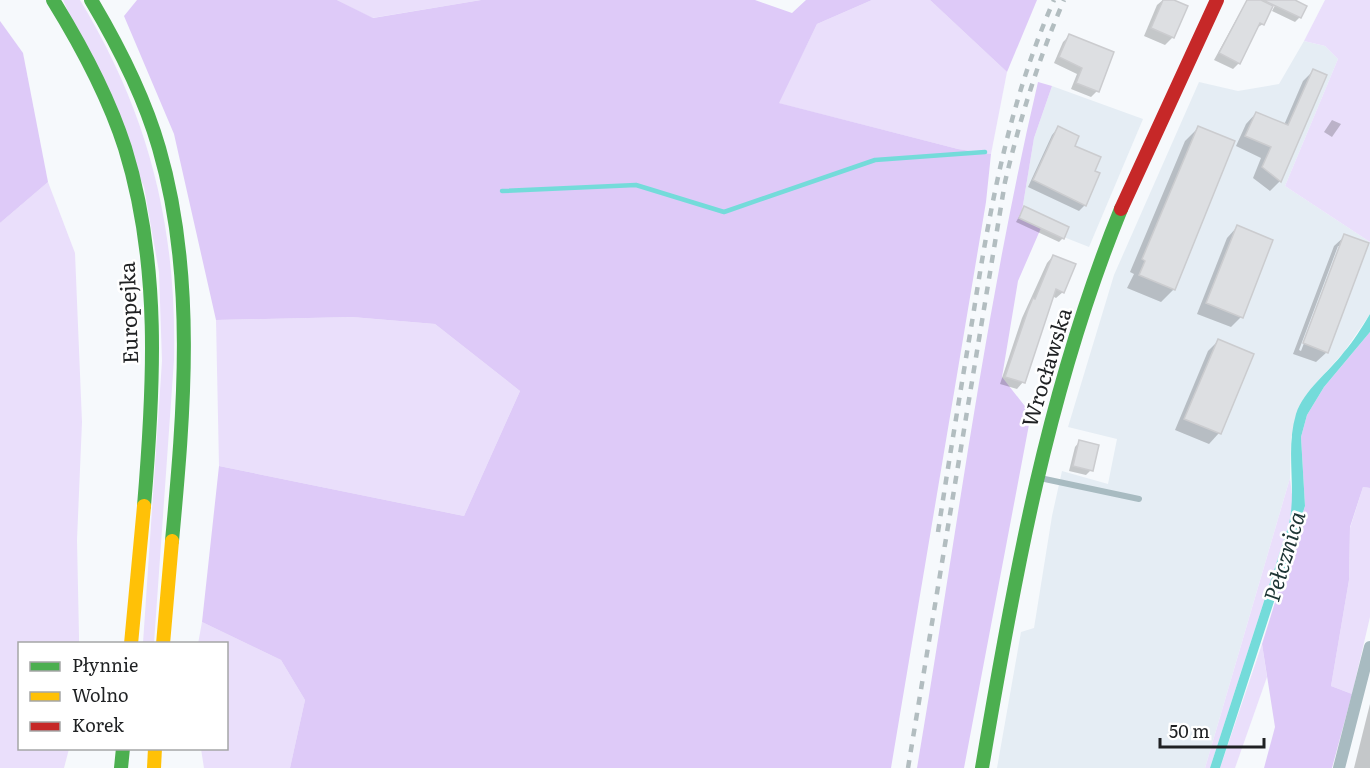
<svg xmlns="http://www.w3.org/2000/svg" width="1370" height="768" viewBox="0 0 1370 768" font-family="Literata,serif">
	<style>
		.built { fill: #e5edf4 }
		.green { fill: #eadffb }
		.forest { fill: #decaf8 }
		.water { fill: #74dbda }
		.shadow { fill: #0003; fill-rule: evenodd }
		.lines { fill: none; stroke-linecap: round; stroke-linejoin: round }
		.stream { stroke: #74dbda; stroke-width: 4.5 }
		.building { fill: #dddfe2; stroke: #cbcccf; stroke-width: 1.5 }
		.lane { stroke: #a8bbc1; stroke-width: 6 }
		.street { stroke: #a8bbc1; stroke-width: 12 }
		.fast { stroke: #4caf50; stroke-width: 14 }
		.slow { stroke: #ffc107; stroke-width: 14 }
		.jam { stroke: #c62828; stroke-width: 14 }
		.rail { stroke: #b2bdc0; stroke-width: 4.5; stroke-dasharray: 8 8; stroke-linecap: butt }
		.labels { text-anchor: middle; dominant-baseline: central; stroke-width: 5; stroke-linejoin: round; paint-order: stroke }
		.street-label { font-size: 21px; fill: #1f2123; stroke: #fff }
		.water-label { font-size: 22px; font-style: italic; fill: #1d3534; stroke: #fff }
	</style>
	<rect width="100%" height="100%" fill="#f6f9fc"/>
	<g class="built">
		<path d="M1304,41l21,5 13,13 -53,127 85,56v72l-26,38 -28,31 -25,54 -1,41 -85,290h-208l24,-136 13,-4 18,-112 10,-45 46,13 9,-45 -49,-12 46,-152 85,-193 39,9 41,-7z"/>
		<path d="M1052,86l91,33 -54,128 -48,-19 -20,-11 13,-79z"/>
	</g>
	<g class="green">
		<path d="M63,0h17c69,114 97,227 94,360l-20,283h-11l19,-282 -3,-89 -15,-85z"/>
		<path d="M337,0h144l-109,18z"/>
		<path d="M872,0h58l77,72 -16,82 -33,-5 -180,-46 39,-79z"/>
		<path d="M1325,0h45v242l-85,-56 53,-127 -13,-13 -21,-5z"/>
		<path d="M48,182l27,71 7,169 -5,118 2,96v7l-59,1v104l49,1 -5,19h-64v-545z"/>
		<path d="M352,317l83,7 85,67 -56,125 -245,-50 -3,-146z"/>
		<path d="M1290,478l3,25 -4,21 -79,244h-5z"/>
		<path d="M1363,487l7,1v129l-18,77 -21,-8 18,-106 1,-52z"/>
		<path d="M202,622l79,38 24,40 -15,68h-86l-3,-19 25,-1v-104h-28z"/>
		<path d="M1262,644l5,33 -32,91h-15z"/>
	</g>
	<g class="forest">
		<path d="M137,0h200l36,18 108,-18h274l37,13 14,-13h66l-55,24 -38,79 179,46 33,5 -5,48 -95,566h-601l15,-68 -24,-40 -79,-38 17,-156 245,50 56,-125 -85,-67 -83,-7 -136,3 -42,-186 -50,-118z"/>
		<path d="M930,0h107l-30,72z"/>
		<path d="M0,21l23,32 25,129 -48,41z"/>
		<path d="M1038,82l14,4 -18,52 -13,79 20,11 -23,53 -16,96 29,37 -67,354h-47c39,-229 68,-460 121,-686z"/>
		<path d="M1370,332v156l-7,-1 -13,40 -1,53 -18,106 21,8 -20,74h-68l11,-41 -13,-83 43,-138 -4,-69 6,-22 17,-28z"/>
	</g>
	<path class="water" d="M1370,314v18l-46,55 -17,28 -6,22 4,69 -85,262h-10l79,-244c8,-36 -4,-73 7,-110 8,-24 33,-42 48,-62 10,-11 18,-25 26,-38z"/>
	<g class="shadow">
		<path d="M1163,0h7l3,37 -8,8 -21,-9 13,-31z"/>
		<path d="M1247,0h10l6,24 -8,5 -16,34 -6,6 -19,-9z"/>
		<path d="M1278,0h13l9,17 -5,5 -23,-11z"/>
		<path d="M1069,36l28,55 -6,6 -20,-8 6,-15 -23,-11 9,-21z"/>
		<path d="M1314,70l12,6 -46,105 -10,10 -17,-13 8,-20 -25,-12 10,-22 10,-11 28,12 19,-44z"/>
		<path d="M1332,120l9,4 -9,13 -8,-5z"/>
		<path d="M1058,128l15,18 12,59 -6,6 -51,-24 24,-52z"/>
		<path d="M1198,128l-24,161 -13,13 -34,-14 7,-14 -4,-2 55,-131z"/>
		<path d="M1024,208l39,30 -4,4 -43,-20z"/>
		<path d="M1237,227l4,90 -10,10 -34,-13 30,-76z"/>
		<path d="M1345,236l-18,116 -11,10 -23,-8 41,-108zM1338,246h3l-40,105 -2,-1z"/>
		<path d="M1053,256l10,36 -7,6 -4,-2 -29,86 -6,7 -17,-5 22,-66 25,-55z"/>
		<path d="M1218,341l1,92 -10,11 -34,-14 33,-79z"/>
		<path d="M1079,442l12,28 -5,5 -17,-4 6,-24z"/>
		<path d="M1370,704v64h-16z"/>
	</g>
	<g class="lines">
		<path class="stream" d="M502,191l134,-6 88,27 151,-52 110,-8"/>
	</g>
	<g class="building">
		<path d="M1163,0h11l14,6 -14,32 -23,-10z"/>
		<path d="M1247,0h14l12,6 -9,19 -4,-2 -20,41 -21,-11z"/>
		<path d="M1263,0h32l12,6 -6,12z"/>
		<path d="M1069,34l45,18 -15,40 -23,-9 6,-15 -23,-11z"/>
		<path d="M1313,69l14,6 -46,107 -19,-15 9,-20 -26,-11 11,-24 32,13z"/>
		<path d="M1058,126l21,10 -4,10 26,11 -6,14 5,2 -14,33 -53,-26z"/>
		<path d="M1198,126l37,15 -60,149 -36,-15 6,-14 -3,-2z"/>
		<path d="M1024,206l45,21 -5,12 -45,-21z"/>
		<path d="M1237,225l36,15 -30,78 -37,-15z"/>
		<path d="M1344,234l25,9 -41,110 -25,-10z"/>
		<path d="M1053,255l23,9 -12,29 -8,-4 -31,94 -20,-6 23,-67 5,-12 2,1z"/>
		<path d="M1218,339l36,15 -33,80 -37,-15z"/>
		<path d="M1079,440l20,5 -6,26 -20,-5z"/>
	</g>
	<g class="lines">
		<path class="lane" d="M1040,478l99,21"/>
		<path class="street" d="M1339,768l31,-121"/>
		<g class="fast">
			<path d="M53,0c29,47 55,95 72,148 36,116 29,239 19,358"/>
			<path d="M91,0c28,47 53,96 68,148 37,127 25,264 13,393"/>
			<path d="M121,768l2,-20"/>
			<path d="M982,768c32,-190 66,-380 139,-559"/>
		</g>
		<g class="slow">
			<path d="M131,644l13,-138"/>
			<path d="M163,644l9,-103"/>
			<path d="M154,768l1,-20"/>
		</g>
		<path class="jam" d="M1121,209l96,-209"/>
		<g class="rail">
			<path d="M938,532c11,-72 23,-144 35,-216 17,-109 36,-214 81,-316"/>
			<path d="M908,768l97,-586c15,-63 33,-122 59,-182"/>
		</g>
	</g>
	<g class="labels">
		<g class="street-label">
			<text transform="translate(127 313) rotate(-92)">Europejka</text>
			<text transform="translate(1045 367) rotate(-73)">Wrocławska</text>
		</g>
		<g class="water-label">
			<text transform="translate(1283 556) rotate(-73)">Pełcznica</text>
		</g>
	</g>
	<rect x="18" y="642" width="210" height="108" fill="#ffffff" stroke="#a5a6a7" stroke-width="1.5"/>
	<rect x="30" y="662" width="30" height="9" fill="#4caf50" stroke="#a5a6a7" stroke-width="1.5"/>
	<text x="72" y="672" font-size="18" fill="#1f2123">Płynnie</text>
	<rect x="30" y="692" width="30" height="9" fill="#ffc107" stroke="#a5a6a7" stroke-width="1.5"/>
	<text x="72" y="702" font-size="18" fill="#1f2123">Wolno</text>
	<rect x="30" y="722" width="30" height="9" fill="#c62828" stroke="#a5a6a7" stroke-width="1.5"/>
	<text x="72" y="732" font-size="18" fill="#1f2123">Korek</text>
	<path d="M1160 738v9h104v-9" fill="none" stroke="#1f2123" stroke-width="3"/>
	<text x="1169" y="738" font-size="18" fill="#1f2123" stroke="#ffffff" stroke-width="4.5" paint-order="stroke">50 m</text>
</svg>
